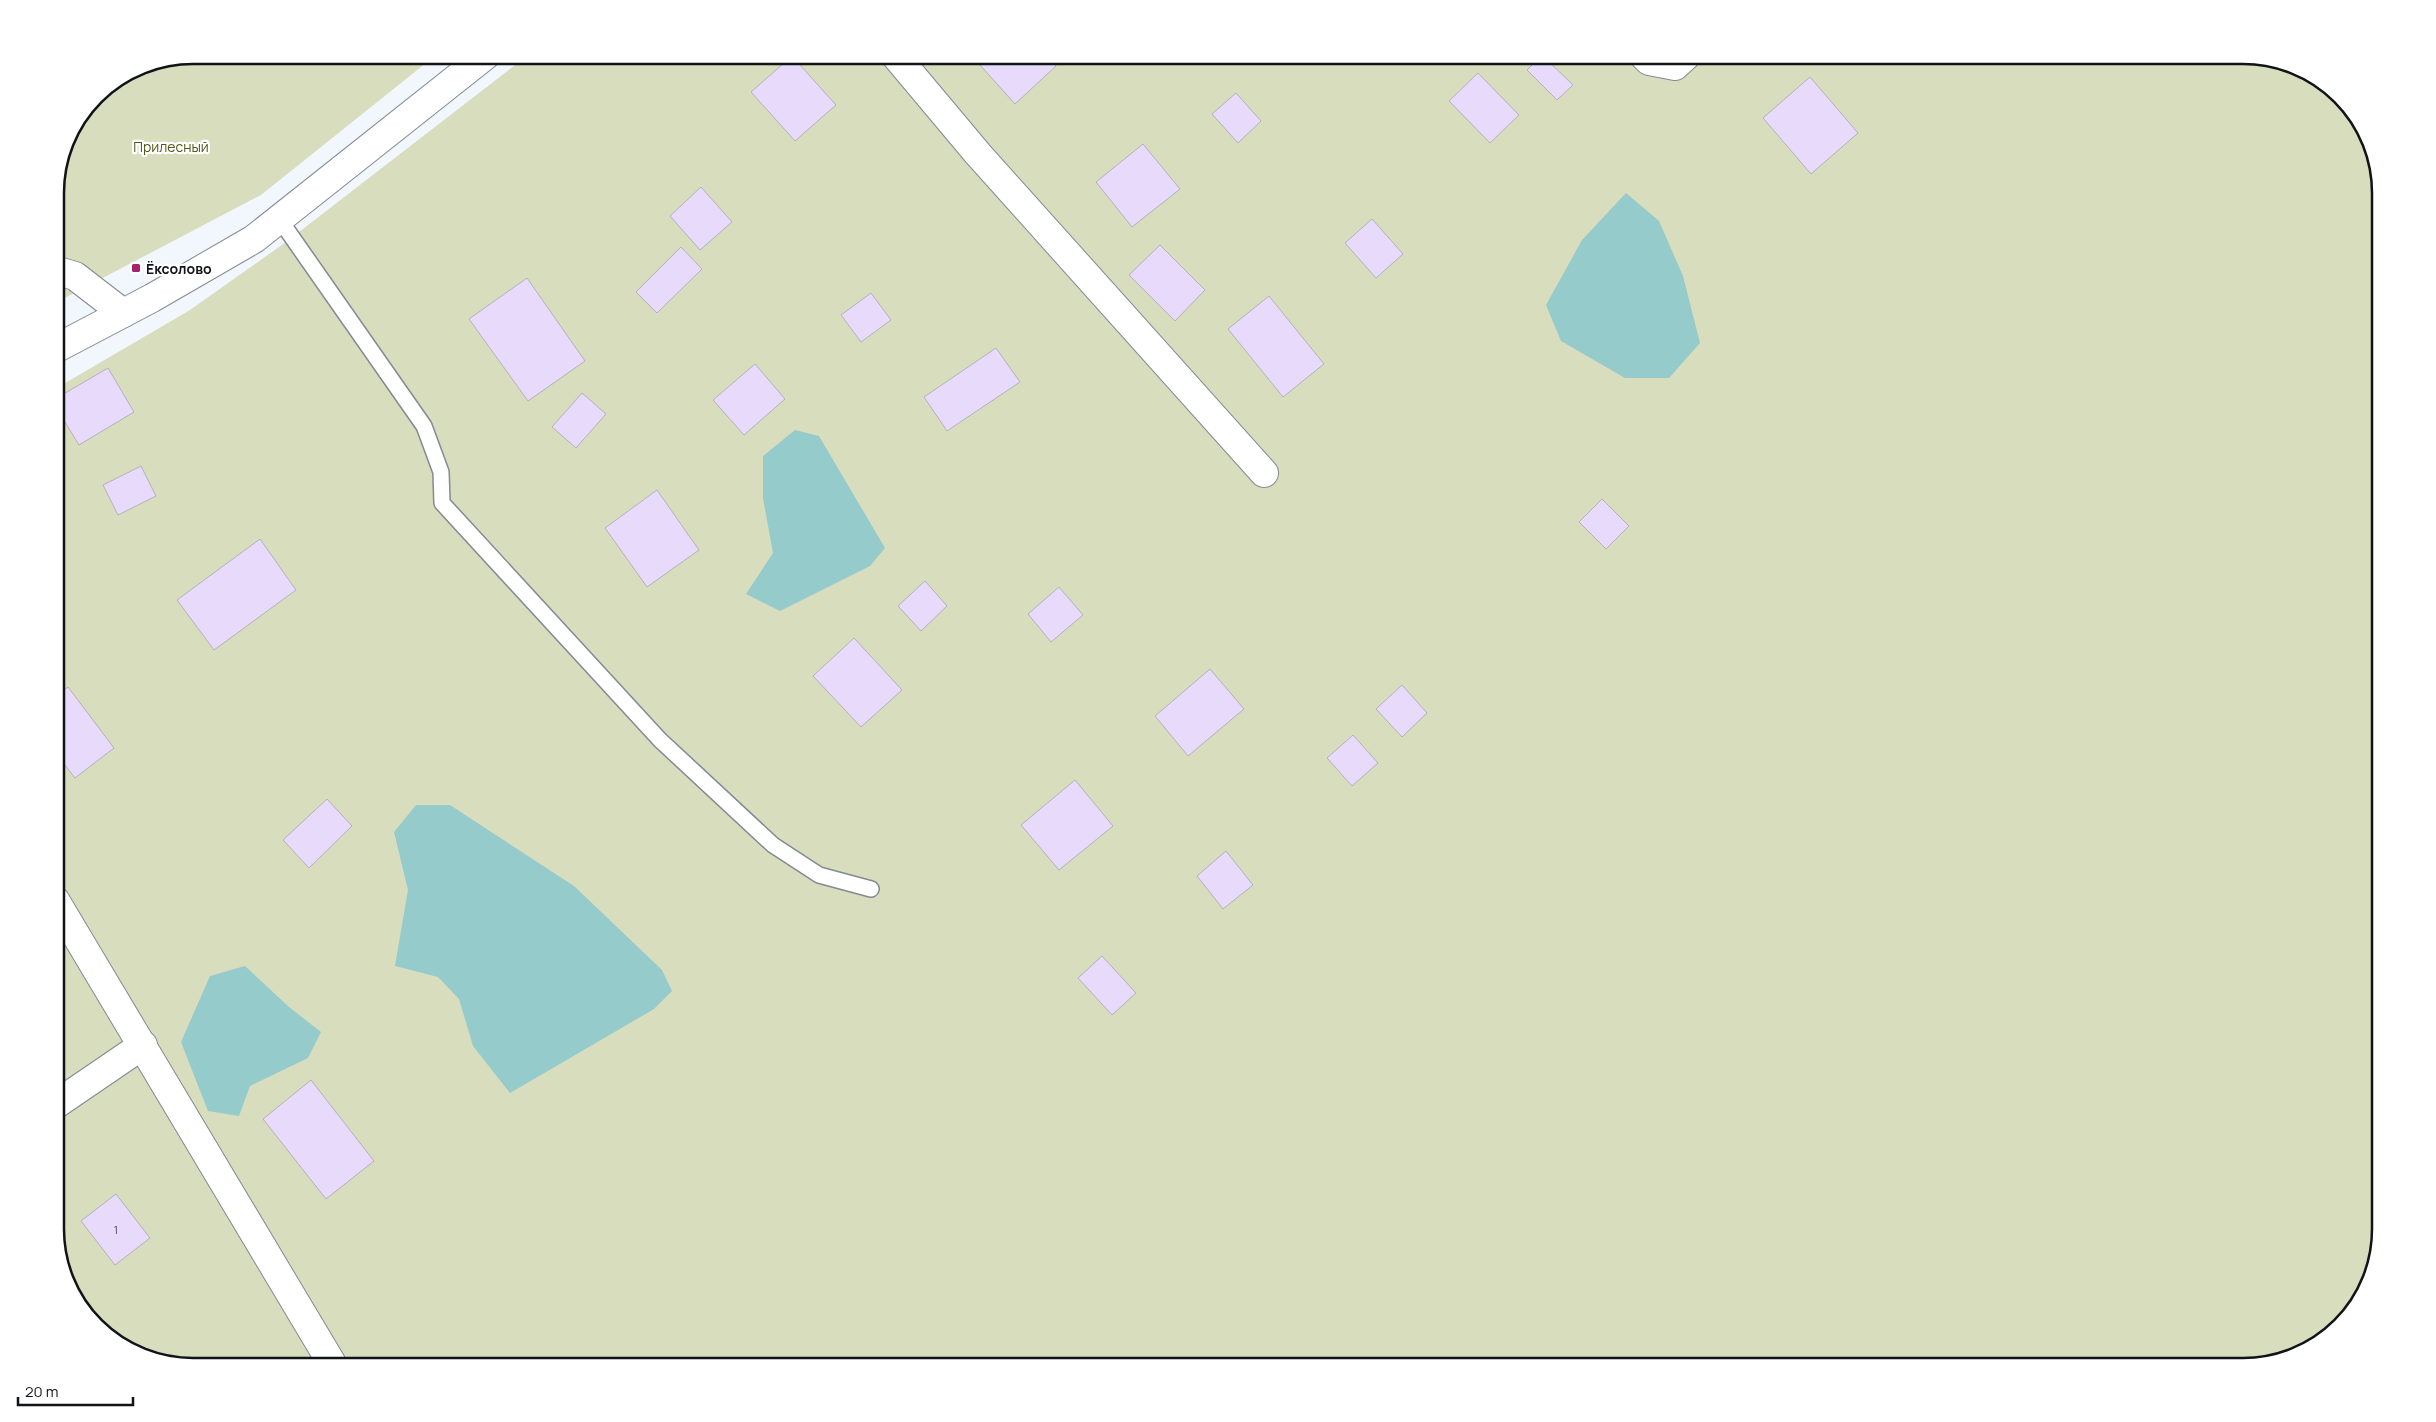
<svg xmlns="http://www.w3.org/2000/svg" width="2436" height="1422" viewBox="0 0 2436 1422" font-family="Manrope,sans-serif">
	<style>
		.green { fill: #d8ddbe }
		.water { fill: #95cbcb }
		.building { fill: #e7dafa; stroke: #b5b0bc }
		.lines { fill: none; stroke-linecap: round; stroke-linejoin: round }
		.service-casing { stroke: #828a93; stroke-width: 18 }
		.minor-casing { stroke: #828a93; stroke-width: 30 }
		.tertiary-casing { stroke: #828a93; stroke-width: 30 }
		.service { stroke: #fff; stroke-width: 15 }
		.minor { stroke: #fff; stroke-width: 28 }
		.tertiary { stroke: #fff; stroke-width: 28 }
		.poi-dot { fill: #a7226d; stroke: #fff; stroke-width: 2 }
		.labels { text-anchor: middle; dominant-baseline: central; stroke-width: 4.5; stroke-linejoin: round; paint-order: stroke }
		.number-label { font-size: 11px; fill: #464550 }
		.park-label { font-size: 14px; fill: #525818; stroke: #fff }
		.poi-label { font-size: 14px; font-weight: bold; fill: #101317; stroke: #fff; text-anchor: start }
		.rim { fill: none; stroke: #101317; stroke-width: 2.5 }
	</style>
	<rect width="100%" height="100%" fill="#f2f7fd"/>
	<g class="green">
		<path d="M193,55h243l-175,140 -206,108v-119l11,-44 30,-45 45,-30z"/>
		<path d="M528,55h1715l69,18 46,44 23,67v1045l-18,69 -51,50 -69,19h-2050l-69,-18 -46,-44 -23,-67v-849l135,-79 96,-68z"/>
	</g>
	<g class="water">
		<path d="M1626,193l33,28 24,55 17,67 -31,35h-44l-64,-37 -15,-36 36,-65z"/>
		<path d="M795,430l24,6 66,112 -15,18 -90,45 -34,-17 27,-41 -10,-55v-42z"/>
		<path d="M416,805h34l124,81 88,84 10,21 -18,18 -144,84 -37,-47 -14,-47 -21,-22 -43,-11 13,-76 -14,-58z"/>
		<path d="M245,966l44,41 32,25 -13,26 -58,28 -11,30 -31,-5 -27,-69 29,-66z"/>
	</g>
	<g class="building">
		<path d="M273,55h18l-11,9z"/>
		<path d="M971,55h75l10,11 -41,38z"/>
		<path d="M1542,55l31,30 -16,15 -30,-30z"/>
		<path d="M792,56l44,49 -41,36 -44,-49z"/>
		<path d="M1478,73l41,42 -29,28 -41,-42z"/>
		<path d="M1810,77l48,56 -47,41 -48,-56z"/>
		<path d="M1236,93l25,28 -23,22 -26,-29z"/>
		<path d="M1143,144l37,45 -48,38 -36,-45z"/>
		<path d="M701,187l31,35 -32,28 -30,-34z"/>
		<path d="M1372,219l31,35 -27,24 -31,-35z"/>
		<path d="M1160,245l45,45 -30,31 -46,-46z"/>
		<path d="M681,247l21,22 -45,44 -21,-21z"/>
		<path d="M527,278l58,83 -57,40 -59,-82z"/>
		<path d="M871,293l20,27 -30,22 -20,-27z"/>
		<path d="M1269,296l55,68 -41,33 -55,-68z"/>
		<path d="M996,348l24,34 -73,49 -23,-34z"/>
		<path d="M755,364l30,35 -41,36 -31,-35z"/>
		<path d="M108,368l26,44 -55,33 -24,-39v-7z"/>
		<path d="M582,393l24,21 -30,34 -24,-21z"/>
		<path d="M141,466l15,30 -38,19 -15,-30z"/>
		<path d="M657,490l42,60 -52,37 -42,-59z"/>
		<path d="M1602,499l27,27 -23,23 -27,-27z"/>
		<path d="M260,539l36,51 -82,60 -37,-50z"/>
		<path d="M925,581l22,25 -26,25 -23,-25z"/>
		<path d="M1059,587l24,28 -32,27 -23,-28z"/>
		<path d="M854,638l48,52 -41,37 -48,-51z"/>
		<path d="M1210,669l34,40 -56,47 -33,-40z"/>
		<path d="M1402,685l25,28 -25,24 -26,-28z"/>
		<path d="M68,687l46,61 -39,30 -20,-26v-55z"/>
		<path d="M1353,735l25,28 -26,23 -25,-28z"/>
		<path d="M1075,780l38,46 -54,44 -38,-45z"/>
		<path d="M327,799l25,27 -43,42 -26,-28z"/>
		<path d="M1226,851l27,34 -30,24 -26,-33z"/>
		<path d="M1102,956l34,37 -24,22 -34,-37z"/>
		<path d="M311,1080l63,81 -48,38 -63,-80z"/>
		<path d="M116,1194l34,44 -35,27 -34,-44z"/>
	</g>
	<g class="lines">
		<defs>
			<path id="service" d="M280,220l144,206 17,46 1,31 218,237 113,105 46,30 52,14"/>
			<g id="minor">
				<path d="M895,55l83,99 286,319"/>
				<path d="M1643,55l6,6 26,5 12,-11"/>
				<path d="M55,270l20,6 48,37"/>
				<path d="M55,900l279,467"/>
				<path d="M55,1105l88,-60"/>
			</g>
			<path id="tertiary" d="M55,349l97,-51 102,-59 232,-184"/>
		</defs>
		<use href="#service" class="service-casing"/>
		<use href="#minor" class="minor-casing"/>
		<use href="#tertiary" class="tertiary-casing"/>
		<use href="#service" class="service"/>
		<use href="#minor" class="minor"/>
		<use href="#tertiary" class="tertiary"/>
	</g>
	<rect class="poi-dot" x="131" y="263" width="10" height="10" rx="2.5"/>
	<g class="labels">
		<g class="number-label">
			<text x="116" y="1229">1</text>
		</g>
		<g class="park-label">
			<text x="171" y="146">Прилесный</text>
		</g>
		<g class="poi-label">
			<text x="146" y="268">Ёксолово</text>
		</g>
	</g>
	<path d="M0 0H2436V1422H0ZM193 64H2243A129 129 0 0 1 2372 193V1229A129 129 0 0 1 2243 1358H193A129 129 0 0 1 64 1229V193A129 129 0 0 1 193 64Z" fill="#fff" fill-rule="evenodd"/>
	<path class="rim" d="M193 64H2243A129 129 0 0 1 2372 193V1229A129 129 0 0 1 2243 1358H193A129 129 0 0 1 64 1229V193A129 129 0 0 1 193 64Z"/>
	<path d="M18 1397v8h115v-8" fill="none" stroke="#101317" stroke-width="2.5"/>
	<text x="25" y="1397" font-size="15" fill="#101317" stroke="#ffffff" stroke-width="4" paint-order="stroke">20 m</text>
</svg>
